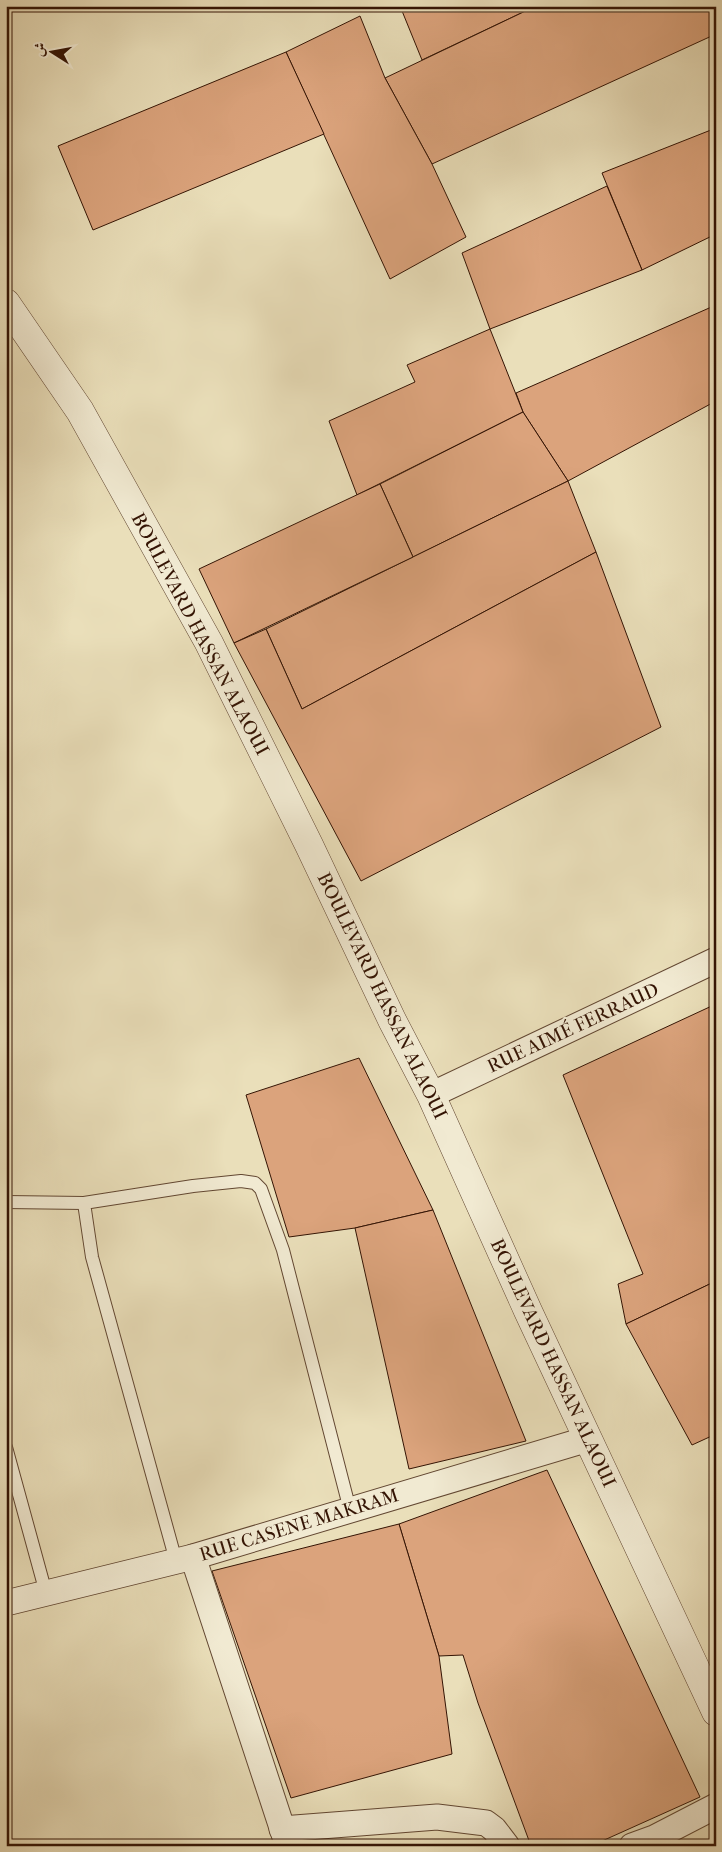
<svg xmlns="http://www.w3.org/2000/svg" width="722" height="1852" viewBox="0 0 722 1852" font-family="'IM FELL French Canon',Amiri,serif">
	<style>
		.building { fill: #dba37c; stroke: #341404 }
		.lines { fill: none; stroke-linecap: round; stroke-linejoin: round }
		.service-casing { stroke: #624732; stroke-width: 14 }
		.minor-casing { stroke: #624732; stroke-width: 27 }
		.tertiary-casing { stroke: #624732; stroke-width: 29 }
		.service { stroke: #f1ead2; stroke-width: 12 }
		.minor { stroke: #f1ead2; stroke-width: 25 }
		.tertiary { stroke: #f1ead2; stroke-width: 28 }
		.labels { text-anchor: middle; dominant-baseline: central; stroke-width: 4.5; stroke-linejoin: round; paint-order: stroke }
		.street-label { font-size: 19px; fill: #341404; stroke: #f1ead2 }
	</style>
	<rect width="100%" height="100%" fill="#eadfba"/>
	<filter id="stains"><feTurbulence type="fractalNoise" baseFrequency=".004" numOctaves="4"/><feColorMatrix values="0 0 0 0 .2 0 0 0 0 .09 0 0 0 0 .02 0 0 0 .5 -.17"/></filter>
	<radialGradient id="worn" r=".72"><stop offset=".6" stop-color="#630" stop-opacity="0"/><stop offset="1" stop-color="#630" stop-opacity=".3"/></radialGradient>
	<g class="building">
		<path d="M400,6h136l-114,54z"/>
		<path d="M536,6h173l7,17v11l-284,130 -47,-86z"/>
		<path d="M360,16l25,62 47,86 34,73 -76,42 -104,-227z"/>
		<path d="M286,52l38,82 -231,96 -35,-84z"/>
		<path d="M716,128v106l-74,36 -40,-97z"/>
		<path d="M607,186l35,84 -152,59 -28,-76z"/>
		<path d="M716,305v96l-148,80 -45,-69 -7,-19z"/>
		<path d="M490,329l33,83 -166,83 -28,-74 86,-39 -8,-17z"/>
		<path d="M523,412l45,69 -155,76 -33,-73z"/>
		<path d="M568,481l28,71 -294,157 -36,-80z"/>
		<path d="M380,484l33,73 -179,86 -35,-74z"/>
		<path d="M596,552l65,175 -300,154 -127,-238 32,-14 36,80z"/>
		<path d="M716,1004v277l-90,43 -8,-40 25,-10 -80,-199z"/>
		<path d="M359,1058l74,152 -78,18 -66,9 -43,-142z"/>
		<path d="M433,1210l93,231 -117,28 -54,-241z"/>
		<path d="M716,1281v153l-24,11 -66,-121z"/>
		<path d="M547,1470l153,327 -109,49h-60l-53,-143 -15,-48 -24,1 -40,-132z"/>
		<path d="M399,1524l40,132 13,98 -161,44 -79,-227z"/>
	</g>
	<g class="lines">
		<defs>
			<g id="service">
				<path d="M6,1202l78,1"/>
				<path d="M6,1447l40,146"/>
				<path d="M176,1561l-84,-304 -8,-54 109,-17 48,-5 14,2 6,6 22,61 67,260"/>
			</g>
			<g id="minor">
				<path d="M431,1095l285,-135"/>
				<path d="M193,1557l95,289"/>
				<path d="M6,1603l187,-46 395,-118"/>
				<path d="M282,1829l155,-12 49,6 8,6 13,17"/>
				<path d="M632,1846l22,-8 62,-32"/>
			</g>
			<path id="tertiary" d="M6,303l74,108 129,232 100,202 83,175 39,75 97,216 188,401"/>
		</defs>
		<use href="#service" class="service-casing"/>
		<use href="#minor" class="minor-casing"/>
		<use href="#tertiary" class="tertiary-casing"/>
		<use href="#service" class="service"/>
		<use href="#minor" class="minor"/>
		<use href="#tertiary" class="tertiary"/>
	</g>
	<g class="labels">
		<g class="street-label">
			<text transform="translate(200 634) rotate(62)">BOULEVARD HASSAN ALAOUI</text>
			<text transform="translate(382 996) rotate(64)">BOULEVARD HASSAN ALAOUI</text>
			<text transform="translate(573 1028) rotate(-25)">RUE AIMÉ FERRAUD</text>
			<text transform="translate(553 1363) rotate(65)">BOULEVARD HASSAN ALAOUI</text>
			<text transform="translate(299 1525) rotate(-17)">RUE CASENE MAKRAM</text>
		</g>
	</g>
	<rect width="722" height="1852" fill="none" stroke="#eadfba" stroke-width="25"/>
	<rect x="8" y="8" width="707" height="1837" fill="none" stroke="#341404" stroke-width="2.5"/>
	<rect x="12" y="12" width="697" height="1827" fill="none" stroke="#341404"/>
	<g transform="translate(52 52) rotate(281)" stroke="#f1ead2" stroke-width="4" paint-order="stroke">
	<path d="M0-4L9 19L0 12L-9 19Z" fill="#341404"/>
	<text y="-8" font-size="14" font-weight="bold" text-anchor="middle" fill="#341404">ش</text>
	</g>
	<rect width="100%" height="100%" filter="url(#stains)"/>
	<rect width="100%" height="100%" fill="url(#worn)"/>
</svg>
